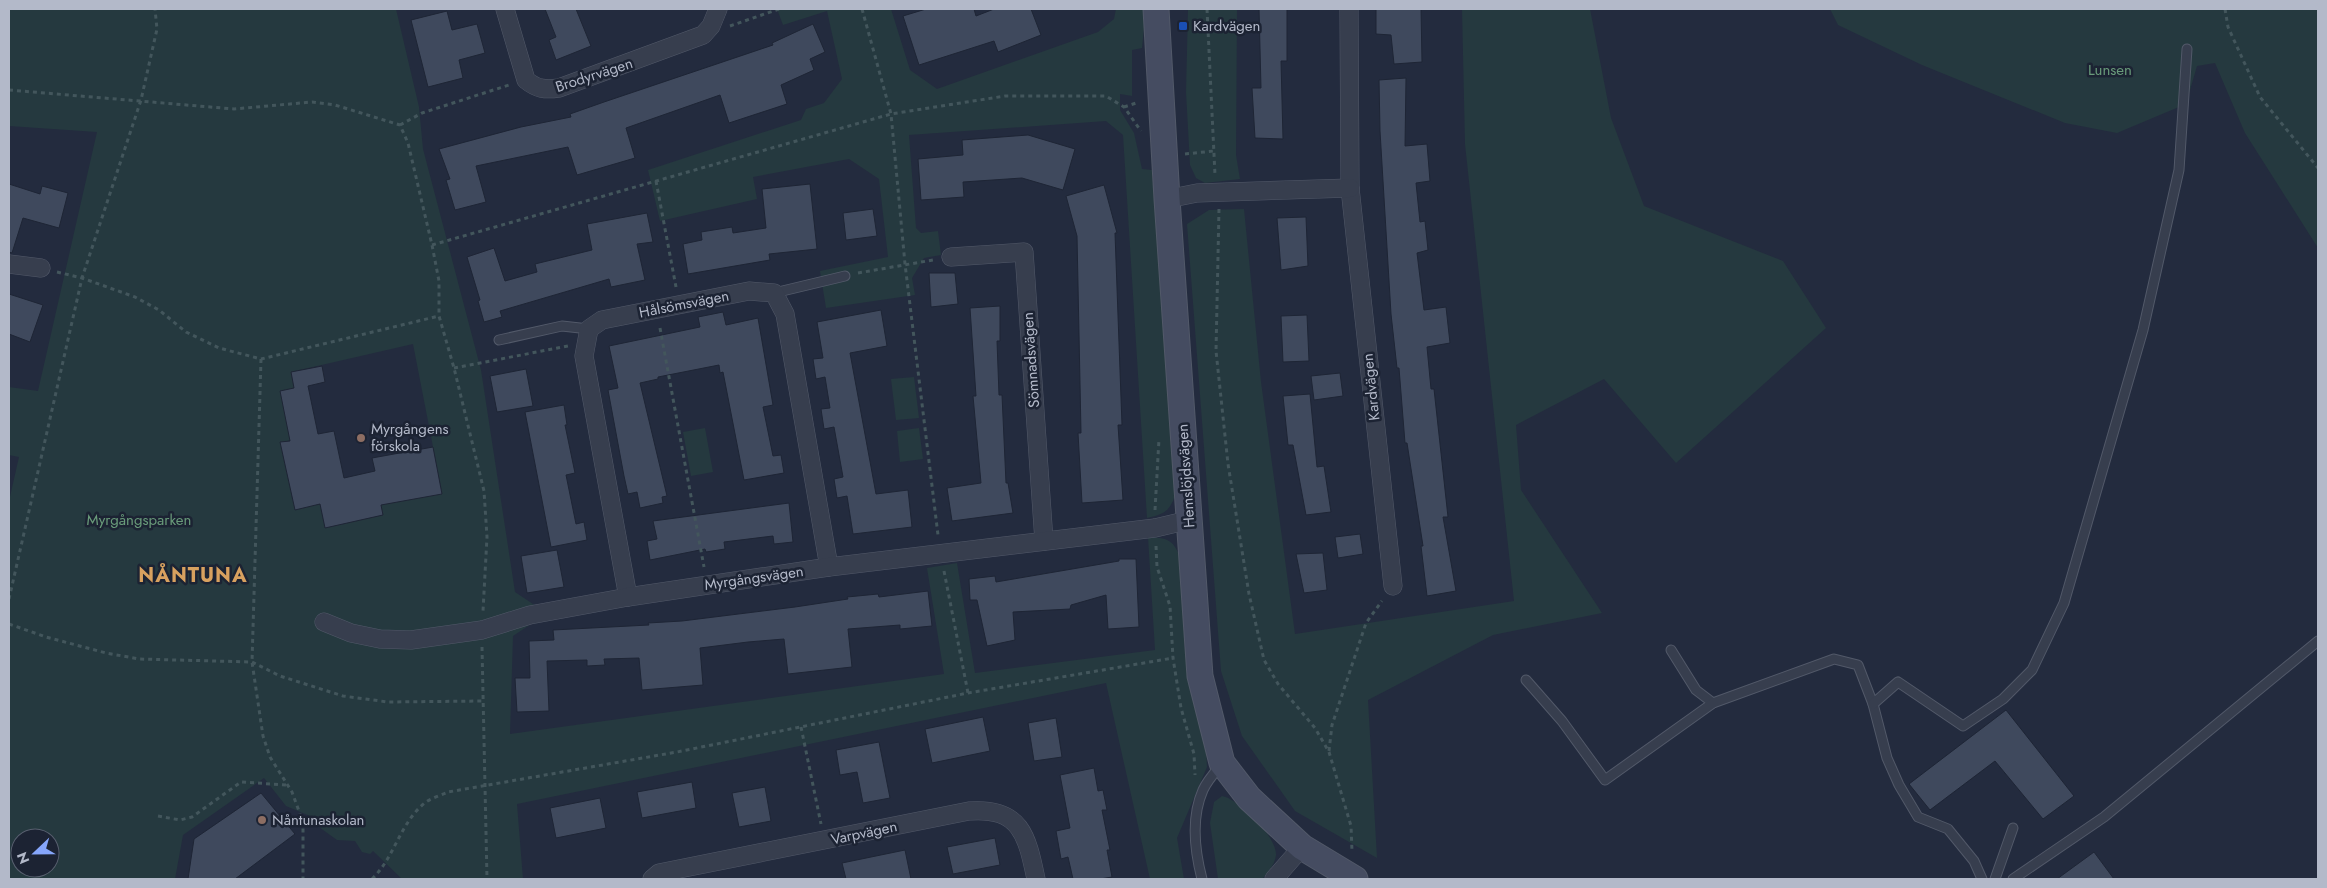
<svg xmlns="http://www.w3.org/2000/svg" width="2327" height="888" viewBox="0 0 2327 888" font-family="Jost,sans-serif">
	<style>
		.green { fill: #25393f; fill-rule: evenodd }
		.building { fill: #3f495d; stroke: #1e2535 }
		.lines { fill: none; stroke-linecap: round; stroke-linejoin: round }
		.lane-casing { stroke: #525969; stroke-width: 11 }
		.street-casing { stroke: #525969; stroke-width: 19 }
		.secondary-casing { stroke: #525969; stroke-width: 27 }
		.path { stroke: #43565c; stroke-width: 3; stroke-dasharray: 4 4; stroke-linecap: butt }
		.lane { stroke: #373e4e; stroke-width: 9 }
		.street { stroke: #373e4e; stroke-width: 18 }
		.secondary { stroke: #454c61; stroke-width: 25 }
		.transit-dot { fill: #1a4fb4; stroke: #1c2333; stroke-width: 2 }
		.education-dot { fill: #8d6e63; stroke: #1c2333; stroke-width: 2 }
		.labels { text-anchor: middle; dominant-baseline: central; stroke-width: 5; stroke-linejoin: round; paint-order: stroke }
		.poi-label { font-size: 15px; fill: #b3b9c9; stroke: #1c2333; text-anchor: start }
		.park-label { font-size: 15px; fill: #699b7a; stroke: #1c2333 }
		.street-label { font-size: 15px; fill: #b3b9c9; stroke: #1c2333 }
		.district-label { font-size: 20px; font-weight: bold; letter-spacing: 1px; fill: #d8a15f; stroke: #1c2333 }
	</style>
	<rect width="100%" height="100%" fill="#232b3e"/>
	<g class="green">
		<path d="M9,9h387l23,98 4,42 58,221 34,222 21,14 -8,20 -15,10 -3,98 434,-60 -17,-106 30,-5 18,110 180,-23 -7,-113c19,1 25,2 32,20l5,94 7,47 14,51 1,18 -30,71 7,41h-34l-44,-196 -589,121 6,75h-121l-29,-28 -3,3 -8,-2 -7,-11 -18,-1 -25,-18 -2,-6 -24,-10 -22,-28 -81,57 -8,44h-166v-378l10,-44 -10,-2v-68l29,4 59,-259 -88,-6zM413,344l29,149 -61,12 2,10 -58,13 -5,-24 -25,5 -14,-66 10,-3 -11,-49 14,-3 -3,-16zM20,838h30v30h-30z"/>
		<path d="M777,9h114l19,61 27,19 161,-57 16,-13 2,-10h30l-4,39 -10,2v46l-12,-2v16l14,23 8,36 10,1 24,323c-6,18 -11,21 -29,25l-24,-383 -17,-14 -197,14 7,93 5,5 17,-2 3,24 -17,3 -12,20 3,17 -89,13 -6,-37 68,-14 -9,-78 -30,-20 -96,18 4,22 -97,22 -12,-51 153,-50 5,-11 18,-6 18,-24 -15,-68 -44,14z"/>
		<path d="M1188,9h49l-1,146 4,24 -35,4 -9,-5 -6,-13 -4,-73z"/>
		<path d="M1462,9h128l21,109 33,88 139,55 43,67 -150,135 -72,-84 -88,46 5,65 81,123 -109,22 -125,65 9,158 -82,-47 -53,-75 -21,-65 -34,-447 22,-14 35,-1 17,173 34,252 219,-33 -49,-457z"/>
		<path d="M1830,9h488v239l-73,-115 -30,-70 -18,3 -11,38 -69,29 -52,-10 -143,-58 -84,-40z"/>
		<path d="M914,377l5,41 -23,2 -5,-41z"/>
		<path d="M705,428l8,44 -22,4 -8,-44z"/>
		<path d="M919,428l4,31 -23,3 -3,-31z"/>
		<path d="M1222,796c17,3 55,41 54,59 -1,9 -8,18 -14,24h-44l-8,-56 4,-21z"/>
	</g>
	<g class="building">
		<path d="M545,9h31l15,37 -35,14 -7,-20 7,-3z"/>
		<path d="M926,9h48l2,7 18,-7h37l10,26 -43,17 -4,-11 -75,24 -16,-49z"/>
		<path d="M1259,9h28v52h-6l2,78 -28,-1 -3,-50h9z"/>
		<path d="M1376,9h45l1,53 -28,2 -3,-29 -15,-1z"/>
		<path d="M447,11l5,19 25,-6 8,29 -26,7 4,18 -35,9 -17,-67z"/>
		<path d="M813,24l12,28 -15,7 4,11 -33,15 6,19 -58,19 -9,-28 -94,33 9,30 -58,17 -9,-28 -92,19 10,36 -31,8 -9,-30 4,-1 -11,-30 82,-22 50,-10 -1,-3 34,-12 169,-57 -1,-2z"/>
		<path d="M1406,78l-1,68 22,-2 3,37 -14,2 4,39 5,-1 3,29 -11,3 7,57 22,-3 4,36 -23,4 4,42h3l14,128h-5l13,74 -29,5 -6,-50h2l-16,-103h-2l-6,-75h-2l-6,-54 -11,-183 -1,-51z"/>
		<path d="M1028,135l47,14 -12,41 -41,-12 -59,4 1,15 -43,3 -3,-41 45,-4 -1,-15z"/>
		<path d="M9,184l31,10 2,-8 26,7 -9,35 -36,-10 -11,35 -3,-1z"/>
		<path d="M810,184l7,65 -48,5 1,6 -82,14 -5,-30 19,-4 -1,-8 31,-5 1,6 33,-5 -4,-39z"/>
		<path d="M1104,185l13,48h-2l7,192h-4l5,75 -41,3 -4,-70h3l-4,-197 -11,-40z"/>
		<path d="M873,209l4,27 -31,4 -3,-27z"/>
		<path d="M647,213l6,29 -16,2 8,36 -34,7 -2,-8 -109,32 2,6 -18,5 -6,-21 2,-1 -13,-43 27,-9 11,33 32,-9 -2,-8 57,-14 -5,-26z"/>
		<path d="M1306,217l2,49 -27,4 -4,-52z"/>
		<path d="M929,273h26l3,31 -27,3z"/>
		<path d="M9,294l34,11 -13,37 -21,-8z"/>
		<path d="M1000,306v35h-3l2,54h3l4,88h2l5,30 -61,8 -5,-33 34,-5 -8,-87h3l-6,-88z"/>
		<path d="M881,310l6,36 -37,7 26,141 32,-4 4,37 -59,7 -6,-38 -10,2 -3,-19 9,-2 -9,-50 -10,2 -3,-20 9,-1 -5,-31 -9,2 -3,-20 10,-1 -6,-36z"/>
		<path d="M723,312l3,13 32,-7 15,87 -10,2 10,49 8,-1 3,18 -40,7 -21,-108 -3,1 -1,-8 -61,12v2l-18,4 27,113 -5,1 1,6 -23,5 -3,-16 -9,2 -4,-18 -16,-86 10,-2 -9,-42 91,-19 -2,-10z"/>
		<path d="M1307,315l2,46 -26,1 -2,-46z"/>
		<path d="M322,366l3,16 -17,4 10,48 16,-3 10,47 31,-7 -3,-13 61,-11 9,47 -61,11 2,10 -58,13 -5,-24 -25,6 -15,-68 10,-1 -10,-50 14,-3 -3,-16z"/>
		<path d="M526,369l7,37 -36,6 -7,-36z"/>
		<path d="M1340,373l3,23 -29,4 -3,-24z"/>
		<path d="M1310,394l7,73 7,-1 7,46 -25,3 -13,-70h-5l-5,-49z"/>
		<path d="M564,405l3,20h-2l10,48 -9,2 10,49 8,-2 3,18 -36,7 -26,-135z"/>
		<path d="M789,503l4,39 -19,2 -1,-8 -49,6 1,7 -19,3 -1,-3 -55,11 -3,-19 10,-2 -4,-18z"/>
		<path d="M1360,534l3,20 -25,4 -3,-21z"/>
		<path d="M557,550l7,37 -37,6 -6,-37z"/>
		<path d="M1323,553l4,37 -23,3 -8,-39z"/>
		<path d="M1119,559h17l3,68 -31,2 -2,-34 -35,10 -1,4 -57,3 2,28 -28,6 -10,-46h-7l-1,-21 26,-3 1,6 123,-21z"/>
		<path d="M928,591l4,35 -32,3v-4l-52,4 4,38 -64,7 -4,-35 -36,3 -48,6 3,37 -61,5 -3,-32 -35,1 1,6 -18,1v-6l-40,1 2,50 -32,1 -2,-34h15l-1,-37 25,-1 -1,-10 96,-5 -1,-2 34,-2 113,-14 53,-8 -1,-2 31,-3 1,3z"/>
		<path d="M2006,710l68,86 -31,23 -48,-58 -65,49 -21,-26z"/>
		<path d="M983,717l7,34 -58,12 -7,-34z"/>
		<path d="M1056,718l6,39 -28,4 -6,-38z"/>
		<path d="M879,742l11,56 -27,5 -6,-31 -17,3 -4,-25z"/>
		<path d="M1094,768l4,23 5,-1 4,20h-5l8,40h-3l5,27 -12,2h-27l-5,-22 -7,2 -5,-28 14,-3 -10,-53z"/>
		<path d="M692,782l4,26 -54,10 -5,-26z"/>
		<path d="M765,787l6,34 -32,6 -7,-34z"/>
		<path d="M261,793l34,41 -60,45h-47l6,-40z"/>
		<path d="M600,798l6,30 -50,10 -6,-30z"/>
		<path d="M995,838l5,27 -47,9 -6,-27z"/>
		<path d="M905,850l6,29h-65l-4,-16z"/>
		<path d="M2094,852l20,27h-57z"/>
	</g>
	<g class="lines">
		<defs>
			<g id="lane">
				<path d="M774,293l71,-17"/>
				<path d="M499,340l63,-14 27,3"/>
				<path d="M1671,650l25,40 17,13"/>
				<path d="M1526,680l36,41 43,59 108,-77 121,-44 24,6 15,39 14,54 12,27 19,32 30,12 26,32 8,18"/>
				<path d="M1873,704l25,-22 65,44 40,-27 29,-29 32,-67 79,-273 36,-160 8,-121"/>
				<path d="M1202,879c-7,-27 -11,-62 1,-89 4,-9 12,-18 18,-25"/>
				<path d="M1995,879l18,-51"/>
				<path d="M2013,879l91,-62 214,-176"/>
			</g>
			<g id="street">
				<path d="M505,9l21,71c11,9 19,10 33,8l144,-53 8,-9 7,-17"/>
				<path d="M1349,9l1,179 43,398"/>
				<path d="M1167,199l30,-6 153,-5"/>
				<path d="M951,257l73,-5 20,289"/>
				<path d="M9,264l32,4"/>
				<path d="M628,597l-44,-241 5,-27 13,-9 147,-29 25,2 11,21 44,253"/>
				<path d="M324,622l27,11 29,6 31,1 71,-10 48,-15 98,-18 201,-30 326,-39 34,-8"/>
				<path d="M652,879l7,-6 310,-62c52,-4 58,25 67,68"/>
				<path d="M1274,879l28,-32"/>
			</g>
			<path id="secondary" d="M1156,9l11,190 33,477 22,87 27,35 53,49 53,32"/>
		</defs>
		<use href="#lane" class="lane-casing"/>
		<use href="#street" class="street-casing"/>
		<use href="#secondary" class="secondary-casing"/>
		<g class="path">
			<path d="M862,9l29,105 14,150 33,271"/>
			<path d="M1207,9l8,166"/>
			<path d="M2225,9l3,18 32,70 58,71"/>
			<path d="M730,26l49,-17"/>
			<path d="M9,90l225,19 78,-7 23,3 65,20 8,18 24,102 7,36v35l15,52 30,123 3,46 -4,74"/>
			<path d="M1124,107l12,-4"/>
			<path d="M400,125l22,-12 87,-28"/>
			<path d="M1185,154l29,-3"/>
			<path d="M656,181l20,106"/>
			<path d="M1219,209l-3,142 12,113 21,130 15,66 14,24 37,44 14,24 22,74 1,25"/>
			<path d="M432,245l459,-131 114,-18h101l18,11 17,24"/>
			<path d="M57,272l25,6 53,19 24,13 27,22 33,16 42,11 178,-43"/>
			<path d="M858,273l75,-13"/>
			<path d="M660,328l44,239"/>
			<path d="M261,359l-9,303 11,74 7,21 22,35 11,30v57"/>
			<path d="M454,368l114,-22"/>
			<path d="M1155,510l4,-71"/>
			<path d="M1156,546l1,21 13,39 3,52 8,50 13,46 1,21"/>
			<path d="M944,571l24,122"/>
			<path d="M9,599l73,-321 59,-178 16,-71 -2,-20"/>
			<path d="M9,624l37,13 60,16 33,6 113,3 28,14 63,20 45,6 95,-1"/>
			<path d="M482,647l5,232"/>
			<path d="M801,727l20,97"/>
			<path d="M1329,751l3,-26 34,-102 16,-22"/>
			<path d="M158,816l22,4 12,-3 49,-35 46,3"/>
			<path d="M372,879c23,-22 28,-57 54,-77 6,-4 15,-7 22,-10l229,-40 291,-59 205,-35"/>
		</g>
		<use href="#lane" class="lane"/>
		<use href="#street" class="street"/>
		<use href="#secondary" class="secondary"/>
	</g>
	<rect class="transit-dot" x="1178" y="21" width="10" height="10" rx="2.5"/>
	<g class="education-dot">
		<circle cx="361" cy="438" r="5"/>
		<circle cx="262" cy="820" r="5"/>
	</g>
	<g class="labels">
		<g class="poi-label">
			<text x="1193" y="26">Kardvägen</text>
			<text x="371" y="429">Myrgångens<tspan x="371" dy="17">förskola</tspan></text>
			<text x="272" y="820">Nåntunaskolan</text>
		</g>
		<g class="park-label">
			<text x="2110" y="70">Lunsen</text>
			<text x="139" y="520">Myrgångsparken</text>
		</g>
		<g class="street-label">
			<text transform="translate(594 75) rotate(-18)">Brodyrvägen</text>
			<text transform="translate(684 304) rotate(-11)">Hålsömsvägen</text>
			<text transform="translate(1031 360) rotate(-94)">Sömnadsvägen</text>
			<text transform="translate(1371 387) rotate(-96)">Kardvägen</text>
			<text transform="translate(1186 476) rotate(-94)">Hemslöjdsvägen</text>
			<text transform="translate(754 578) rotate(-8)">Myrgångsvägen</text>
			<text transform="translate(864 833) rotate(-12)">Varpvägen</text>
		</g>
		<g class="district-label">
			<text x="193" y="575">NÅNTUNA</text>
		</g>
	</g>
	<rect width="2327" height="888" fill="none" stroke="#b3b9c9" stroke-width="20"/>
	<g transform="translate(35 853) rotate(248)"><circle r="24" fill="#1c2333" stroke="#585f6f"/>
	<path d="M0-4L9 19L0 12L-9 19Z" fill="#86a6fb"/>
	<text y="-8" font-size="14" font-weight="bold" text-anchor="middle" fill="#b3b9c9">N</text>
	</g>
</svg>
